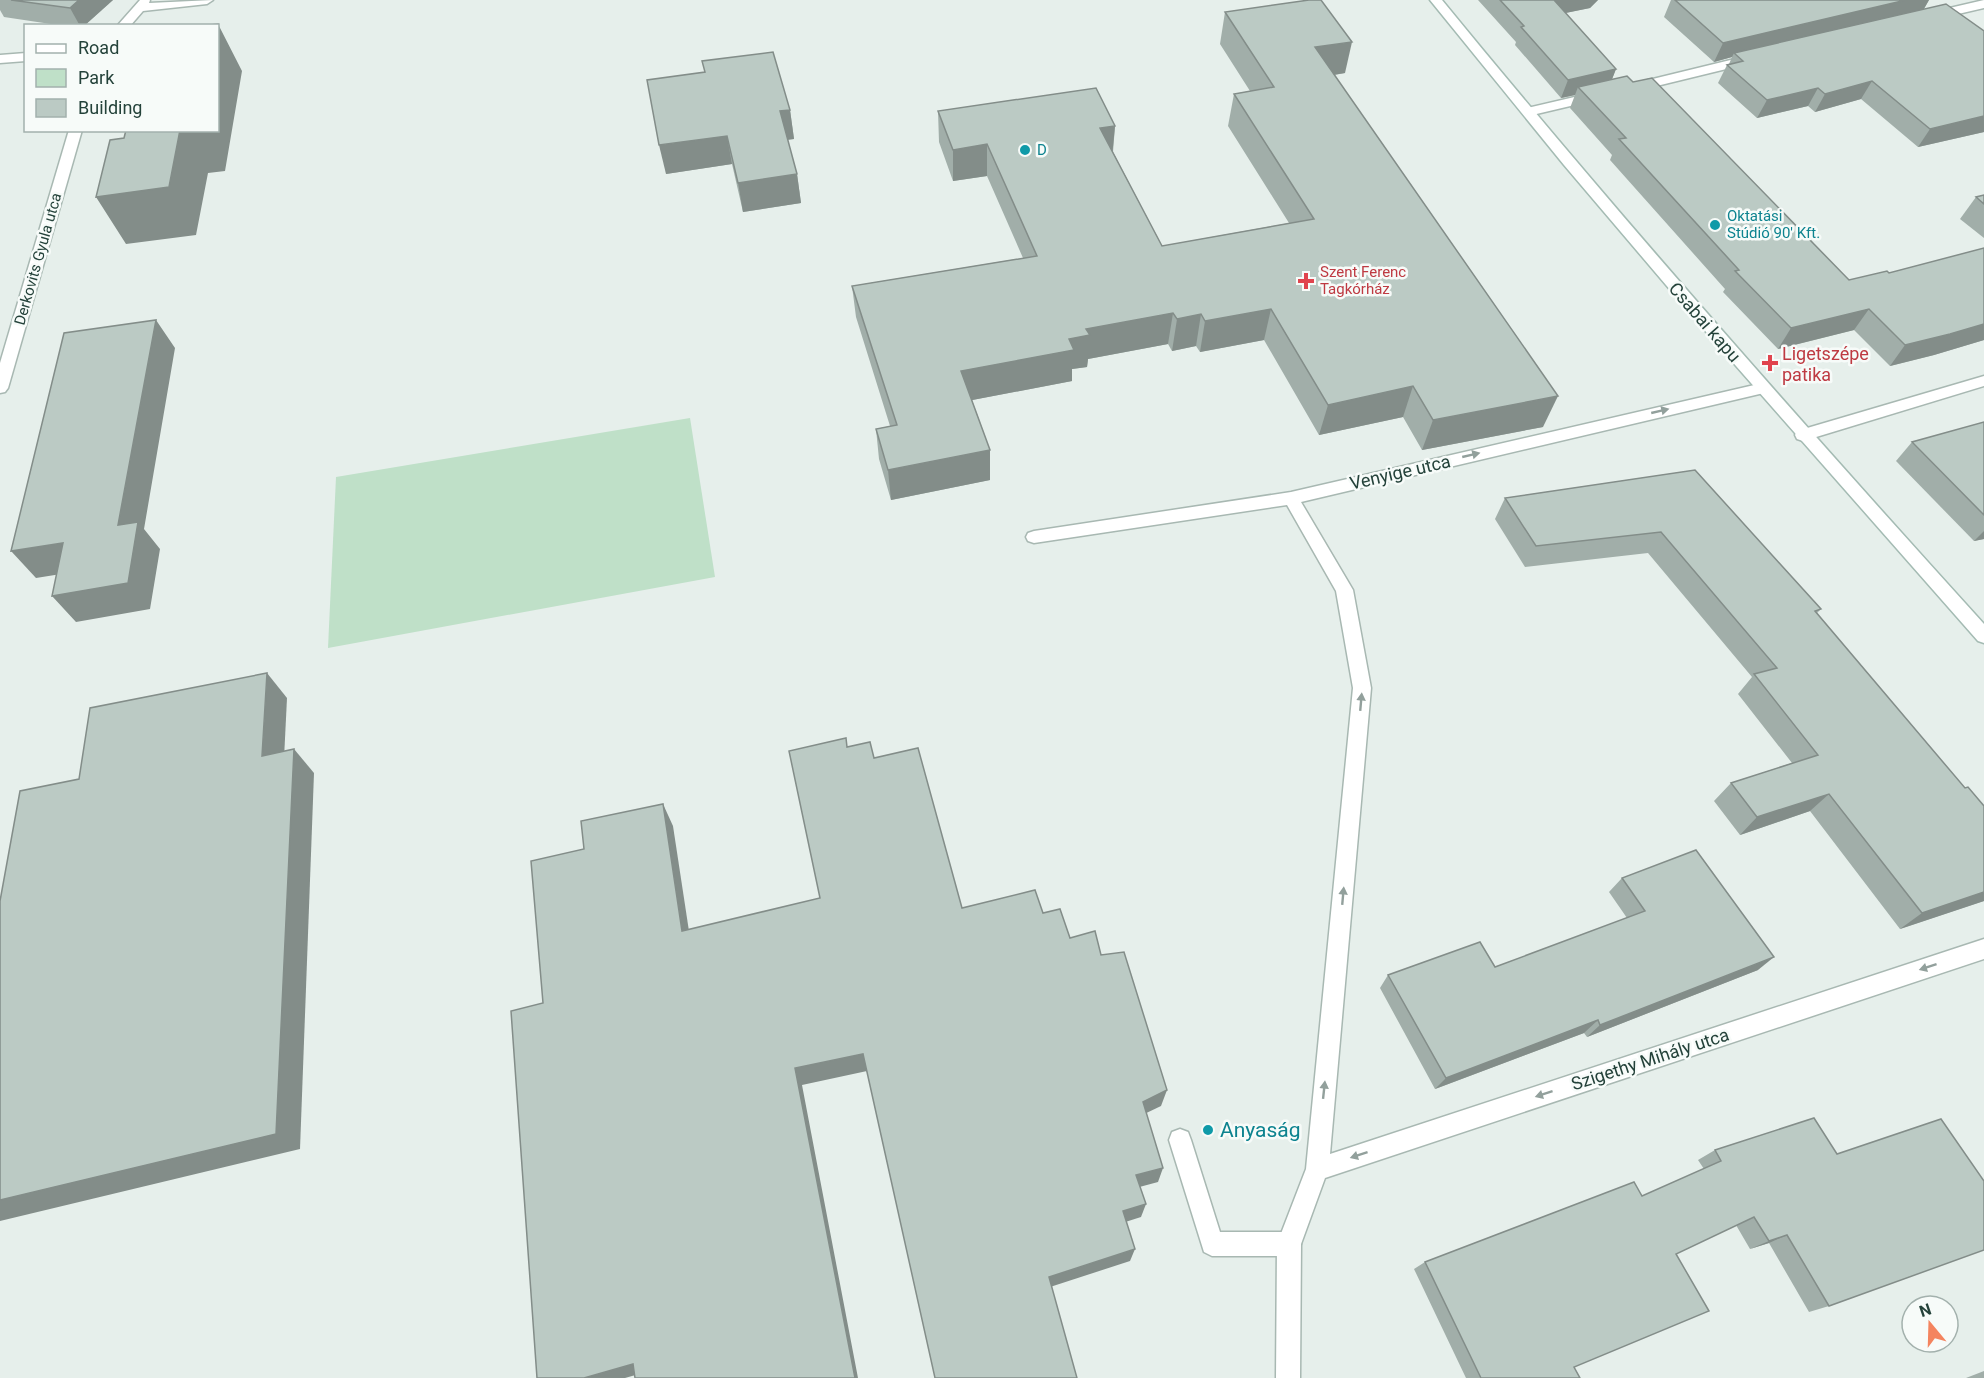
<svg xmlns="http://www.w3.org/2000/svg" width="1984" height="1378" viewBox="0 0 1984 1378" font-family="Roboto,sans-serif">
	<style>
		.green { fill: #bfe0c8 }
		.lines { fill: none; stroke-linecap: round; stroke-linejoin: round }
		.lane-casing { stroke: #a8b8b2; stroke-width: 3 }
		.street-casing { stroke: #a8b8b2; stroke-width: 3 }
		.secondary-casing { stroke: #a4bbb3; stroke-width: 3 }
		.lane { fill: #fff; fill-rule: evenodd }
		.street { fill: #fff; fill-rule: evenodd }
		.secondary { fill: #fff; fill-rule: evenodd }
		.wall { fill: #a1aea9 }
		.shaded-wall { fill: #838d89 }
		.building { fill: #bbcac4; stroke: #838d89; stroke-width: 1.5 }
		.oneway { fill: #92a09c }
		.culture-dot { fill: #0f9aa8; stroke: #f7fbf9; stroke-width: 2 }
		.health-dot { fill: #e0444e; stroke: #f7fbf9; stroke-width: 2 }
		.labels { text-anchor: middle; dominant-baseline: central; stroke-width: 5; stroke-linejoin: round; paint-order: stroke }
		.far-culture-label { font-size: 15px; fill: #0d838f; stroke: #f7fbf9; text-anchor: start }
		.far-street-label { font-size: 15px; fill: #24423a; stroke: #f7fbf9 }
		.far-health-label { font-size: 15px; fill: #be3a42; stroke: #f7fbf9; text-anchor: start }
		.street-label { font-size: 18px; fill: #24423a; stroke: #f7fbf9 }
		.health-label { font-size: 18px; fill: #be3a42; stroke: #f7fbf9; text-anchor: start }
		.near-culture-label { font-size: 21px; fill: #0d838f; stroke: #f7fbf9; text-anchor: start }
	</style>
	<rect width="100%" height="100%" fill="#e6efeb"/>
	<path class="green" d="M690,418l25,159 -387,71 8,-171z"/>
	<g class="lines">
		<defs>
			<path id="lane" d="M1180,1129l8,3 3,8 29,92h69l8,4 4,8 -4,8 -8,4h-77l-8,-4 -35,-112 3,-8z"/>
			<g id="street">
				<path d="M140,0h10l-1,3 64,-3 -6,4 -64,7 -13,15h-13z"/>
				<path d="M1984,0v8l-52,12 -6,-4 2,-3z"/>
				<path d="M26,53v8l-26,2v-8z"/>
				<path d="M1751,55l4,1v6l-123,30 -6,-4 2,-3z"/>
				<path d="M1596,92l6,4 -2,3 -72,17 -6,-4 1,-3z"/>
				<path d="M69,130h13l-74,258 -3,4 -5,1v-30z"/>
				<path d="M1984,376v10l-181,55 -6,-2 -2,-4 2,-4z"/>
				<path d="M1763,383l5,1 3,4 -3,4 -467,110 52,88 18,98 -41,466 654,-215v20l-659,219 -24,66 -1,134h-24l1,-134 29,-75 47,-481 -17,-97 -49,-86 -253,38 -6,-2 -2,-4 2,-4 6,-2 257,-39z"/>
			</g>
			<path id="secondary" d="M1430,0h12c175,214 357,420 542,624v19l-6,-2 -278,-316 -136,-160z"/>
		</defs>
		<use href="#lane" class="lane-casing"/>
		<use href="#street" class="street-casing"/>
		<use href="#secondary" class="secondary-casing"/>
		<use href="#lane" class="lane"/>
		<use href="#street" class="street"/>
		<use href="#secondary" class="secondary"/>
	</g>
	<g class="wall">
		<path d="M0,0h113l-29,26h-20l-60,-9 -4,-7z"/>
		<path d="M1478,0h120l-8,8 -25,5 51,56 -4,10 21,3 216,198 40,-7 95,-25v92l-50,15 -44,11 -36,-36 -76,19 -55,-57 2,-3 -115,-129 2,-5 -42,-47 5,-13 -14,3 -46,-53 1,-3z"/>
		<path d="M1671,0h258l-5,9 60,123 -66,15 -57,-48 -46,13 -7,-6 -51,12 -39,-35 9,-18 2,-1 3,-7 -18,5 -50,-45z"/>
		<path d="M1225,12l120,61 -11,2 209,352 -121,23 -19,-33 -84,18 -55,-95 -64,12 -4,-6 -24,5 -4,-7 -80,15 -1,8 -15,2v12l-100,19 18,50v30l-99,20 -12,-41 -3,-30 14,-3 -34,-109 -4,-31 171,-28 -36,-82 -34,5 -14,-39 -1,-31 177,15 -2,26 49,94 127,-23 -61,-97 6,-32 16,-3 -30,-47z"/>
		<path d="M704,72l86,38 4,29 -7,1 10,34 4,29 -58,9 -11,-48 -66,10z"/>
		<path d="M1984,195v43l-24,-19 16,-22z"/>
		<path d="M1984,422v117l-10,2 -78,-80 16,-19z"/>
		<path d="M1695,470l126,139 -4,4 167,288 -84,28 -90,-118 -70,24 -26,-34 17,-18 61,-20 -54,-69 14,-17 -104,-124 -123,14 -30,-48 10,-21z"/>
		<path d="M1622,878l136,92 -171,67 -3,-4 -149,56 -55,-101 8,-13 107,-8 132,-49 -18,-26z"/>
		<path d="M1814,1118l15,188 -20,6 -40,-69 -19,6 -14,-24 -60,29 -102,113 6,11h-114l-52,-109 11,-7 217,-66 62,-27 -6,-9 17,-10z"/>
		<path d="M1984,1371v7h-18z"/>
	</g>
	<g class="shaded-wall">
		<path d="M79,0h34l-29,26h-4l-10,-18z"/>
		<path d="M1552,0h46l-8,8 -44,9z"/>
		<path d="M1906,0h23l-7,12 -188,41 -2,4 -18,5 9,-19z"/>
		<path d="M218,24l24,47 -17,100 -17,2 -12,62 -70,9 -30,-47 84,-67h38z"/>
		<path d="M1352,42l-7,31 -37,6 7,-32z"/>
		<path d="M1616,69l-7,18h-31l-3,8 -14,3 7,-18z"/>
		<path d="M1872,81l-11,18 -46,13 10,-18z"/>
		<path d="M1818,88l-10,18 -51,12 10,-18z"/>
		<path d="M790,110l4,29 -10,1 -4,-29z"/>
		<path d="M1984,116v16l-66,15 12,-18z"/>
		<path d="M1115,126l-3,31 -12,-29z"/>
		<path d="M727,136l5,28 -66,10 -7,-29z"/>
		<path d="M987,144v32l-34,5v-31z"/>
		<path d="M797,174l4,29 -58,9 -5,-29z"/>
		<path d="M1271,309l-7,31 -64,12 5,-31z"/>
		<path d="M1869,309l-15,21 -76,19 13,-21z"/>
		<path d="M1173,313l-5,31 -80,15 -1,8 -15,2v12l-110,21 -1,-31 108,-32 17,-10z"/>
		<path d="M1201,314l-5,32 -24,5 5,-32z"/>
		<path d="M156,320l19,28 -31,181 16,20 -10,60 -74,13 -24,-26 66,-71z"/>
		<path d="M1984,324v16l-50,15 -44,11 15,-21z"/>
		<path d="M1413,386l-10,31 -84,18 9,-30z"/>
		<path d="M1558,396l-15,31 -121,23 11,-30z"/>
		<path d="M990,450v30l-99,20 -3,-30z"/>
		<path d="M1984,531v8l-10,2z"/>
		<path d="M63,543l23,27 -50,8 -25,-27z"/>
		<path d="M267,673l20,25 -4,81 -21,-23z"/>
		<path d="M294,749l20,24 -14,376 -300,72v-21z"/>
		<path d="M1829,794l-19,17 -70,24 17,-18z"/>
		<path d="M663,804l10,22 19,125 -10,-20z"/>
		<path d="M1984,892v9l-84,28 22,-16z"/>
		<path d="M1774,957l-16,13 -171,67 13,-12z"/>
		<path d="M1598,1020l-14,13 -149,56 11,-11z"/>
		<path d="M863,1054l4,17 -65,14 56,293h-3l-60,-310z"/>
		<path d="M1167,1090l-6,16 -23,11 5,-15z"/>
		<path d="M1163,1168l-5,14 -26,7 4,-14z"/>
		<path d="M1146,1204l-5,13 -22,7 4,-13z"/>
		<path d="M1787,1235l-18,8 -19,6 19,-8z"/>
		<path d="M1135,1249l-5,12 -83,27 2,-11z"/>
		<path d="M633,1364l13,8 -21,6h-41z"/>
	</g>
	<g class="building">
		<path d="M11,0h68l-9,8z"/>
		<path d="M1309,0h12l31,42 -37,5 243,349 -125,24 -20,-34 -85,19 -57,-96 -66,12 -4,-7 -24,5 -4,-6 -87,16 4,6 -21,4 5,11 -113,21 29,79 -102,20 -12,-41 21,-4 -45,-139 185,-30 -50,-112 -34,6 -15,-39 158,-23 19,38 -15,2 62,118 152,-27 -80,-125 40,-7 -49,-75z"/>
		<path d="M1500,0h54l62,69 -48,11 -47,-53 3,-1z"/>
		<path d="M1675,0h231l-183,43z"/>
		<path d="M1946,4l38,27v85l-54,13 -58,-48 -47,13 -7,-6 -51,12 -40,-35 16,-4 -9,-8z"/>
		<path d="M218,24v3v-1h-17z"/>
		<path d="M773,52l17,58 -10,1 17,63 -59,9 -11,-47 -68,9 -12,-65 58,-8 -3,-11z"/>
		<path d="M1627,76l6,6 19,-4 197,202 38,-9 2,2 95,-25v76l-34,10 -45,11 -36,-36 -78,19 -56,-57 4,-1 -120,-131 7,-1 -48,-51z"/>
		<path d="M126,130h54l-11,57 -73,10 14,-57 14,-2z"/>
		<path d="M1984,195v9l-8,-7z"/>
		<path d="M156,320l-38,205 20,-3 -10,61 -76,13 11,-53 -52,8 53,-218z"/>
		<path d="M1984,422v93l-72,-73z"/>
		<path d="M1695,470l126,139 -6,2 150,177 3,-1 16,19v86l-62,21 -93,-119 -72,23 -26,-34 87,-28 -64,-81 23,-6 -116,-136 -125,14 -31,-48z"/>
		<path d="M267,673l-5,83 32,-7 -18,385 -276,66v-299l20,-110 59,-12 11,-71z"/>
		<path d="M846,738l1,9 23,-5 4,16 44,-10 44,160 73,-18 8,23 17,-4 10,29 25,-7 6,24 23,-3 43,138 -24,12 20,66 -27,7 10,29 -23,7 12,38 -86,28 28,101h-142l-72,-324 -68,14 60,310h-220l-2,-14 -49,14h-47l-26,-367 32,-8 -12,-142 53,-12 -3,-28 82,-17 19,127 138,-33 -31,-147z"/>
		<path d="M1696,850l78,107 -174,68 -2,-5 -152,58 -58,-103 92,-33 15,25 150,-56 -23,-33z"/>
		<path d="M1814,1118l23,36 104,-35 43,62v69l-155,56 -42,-71 -18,6 -15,-24 -78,37 33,57 -135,56 6,11h-99l-56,-116 209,-80 8,14 79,-35 -6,-11z"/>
	</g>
	<defs><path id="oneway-solid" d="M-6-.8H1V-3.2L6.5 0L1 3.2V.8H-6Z" transform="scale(1.5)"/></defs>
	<g class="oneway">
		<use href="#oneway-solid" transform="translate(1660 411) rotate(-13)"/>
		<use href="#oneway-solid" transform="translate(1471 455) rotate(-13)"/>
		<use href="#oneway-solid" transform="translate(1361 702) rotate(-85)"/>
		<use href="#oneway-solid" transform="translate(1343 896) rotate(-85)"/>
		<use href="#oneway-solid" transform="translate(1928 967) rotate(162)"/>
		<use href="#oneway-solid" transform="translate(1324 1090) rotate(-84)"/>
		<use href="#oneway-solid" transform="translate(1544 1094) rotate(162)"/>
		<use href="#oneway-solid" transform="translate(1359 1155) rotate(162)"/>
	</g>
	<g class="culture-dot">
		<circle cx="1025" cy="150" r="6"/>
		<circle cx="1715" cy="225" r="6"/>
		<circle cx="1208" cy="1130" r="6"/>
	</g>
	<g class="health-dot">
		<path d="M1303 272h6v6h6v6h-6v6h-6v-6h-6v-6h6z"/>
		<path d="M1767 354h6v6h6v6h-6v6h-6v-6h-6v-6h6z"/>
	</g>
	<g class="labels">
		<g class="far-culture-label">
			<text x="1037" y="150">D</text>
			<text x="1727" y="216">Oktatási<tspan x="1727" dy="17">Stúdió 90' Kft.</tspan></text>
		</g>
		<g class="far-street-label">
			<text transform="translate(38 259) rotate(-74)">Derkovits Gyula utca</text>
		</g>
		<g class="far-health-label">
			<text x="1320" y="272">Szent Ferenc<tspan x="1320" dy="17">Tagkórház</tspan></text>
		</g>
		<g class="street-label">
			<text transform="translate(1705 322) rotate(49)">Csabai kapu</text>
			<text transform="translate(1400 472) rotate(-13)">Venyige utca</text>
			<text transform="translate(1650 1059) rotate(-18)">Szigethy Mihály utca</text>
		</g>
		<g class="health-label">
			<text x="1782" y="353">Ligetszépe<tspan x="1782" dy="21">patika</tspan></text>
		</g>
		<g class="near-culture-label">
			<text x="1220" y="1130">Anyaság</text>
		</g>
	</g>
	<rect x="24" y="24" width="195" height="108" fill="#f7fbf9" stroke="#a3b1ad" stroke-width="1.5"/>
	<rect x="36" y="44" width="30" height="9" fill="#ffffff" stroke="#a3b1ad" stroke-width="1.5"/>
	<text x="78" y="54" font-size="18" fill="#24423a">Road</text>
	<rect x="36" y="69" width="30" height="18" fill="#bfe0c8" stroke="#a3b1ad" stroke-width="1.5"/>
	<text x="78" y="84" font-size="18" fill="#24423a">Park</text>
	<rect x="36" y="99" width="30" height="18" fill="#bbcac4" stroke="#a3b1ad" stroke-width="1.5"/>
	<text x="78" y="114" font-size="18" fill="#24423a">Building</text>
	<g transform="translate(1930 1324) rotate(341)"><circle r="28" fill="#f7fbf9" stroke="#a3b1ad" stroke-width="1.5"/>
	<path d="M0-4.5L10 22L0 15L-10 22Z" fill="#f4845f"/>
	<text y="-9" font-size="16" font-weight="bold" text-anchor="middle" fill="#24423a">N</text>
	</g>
</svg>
